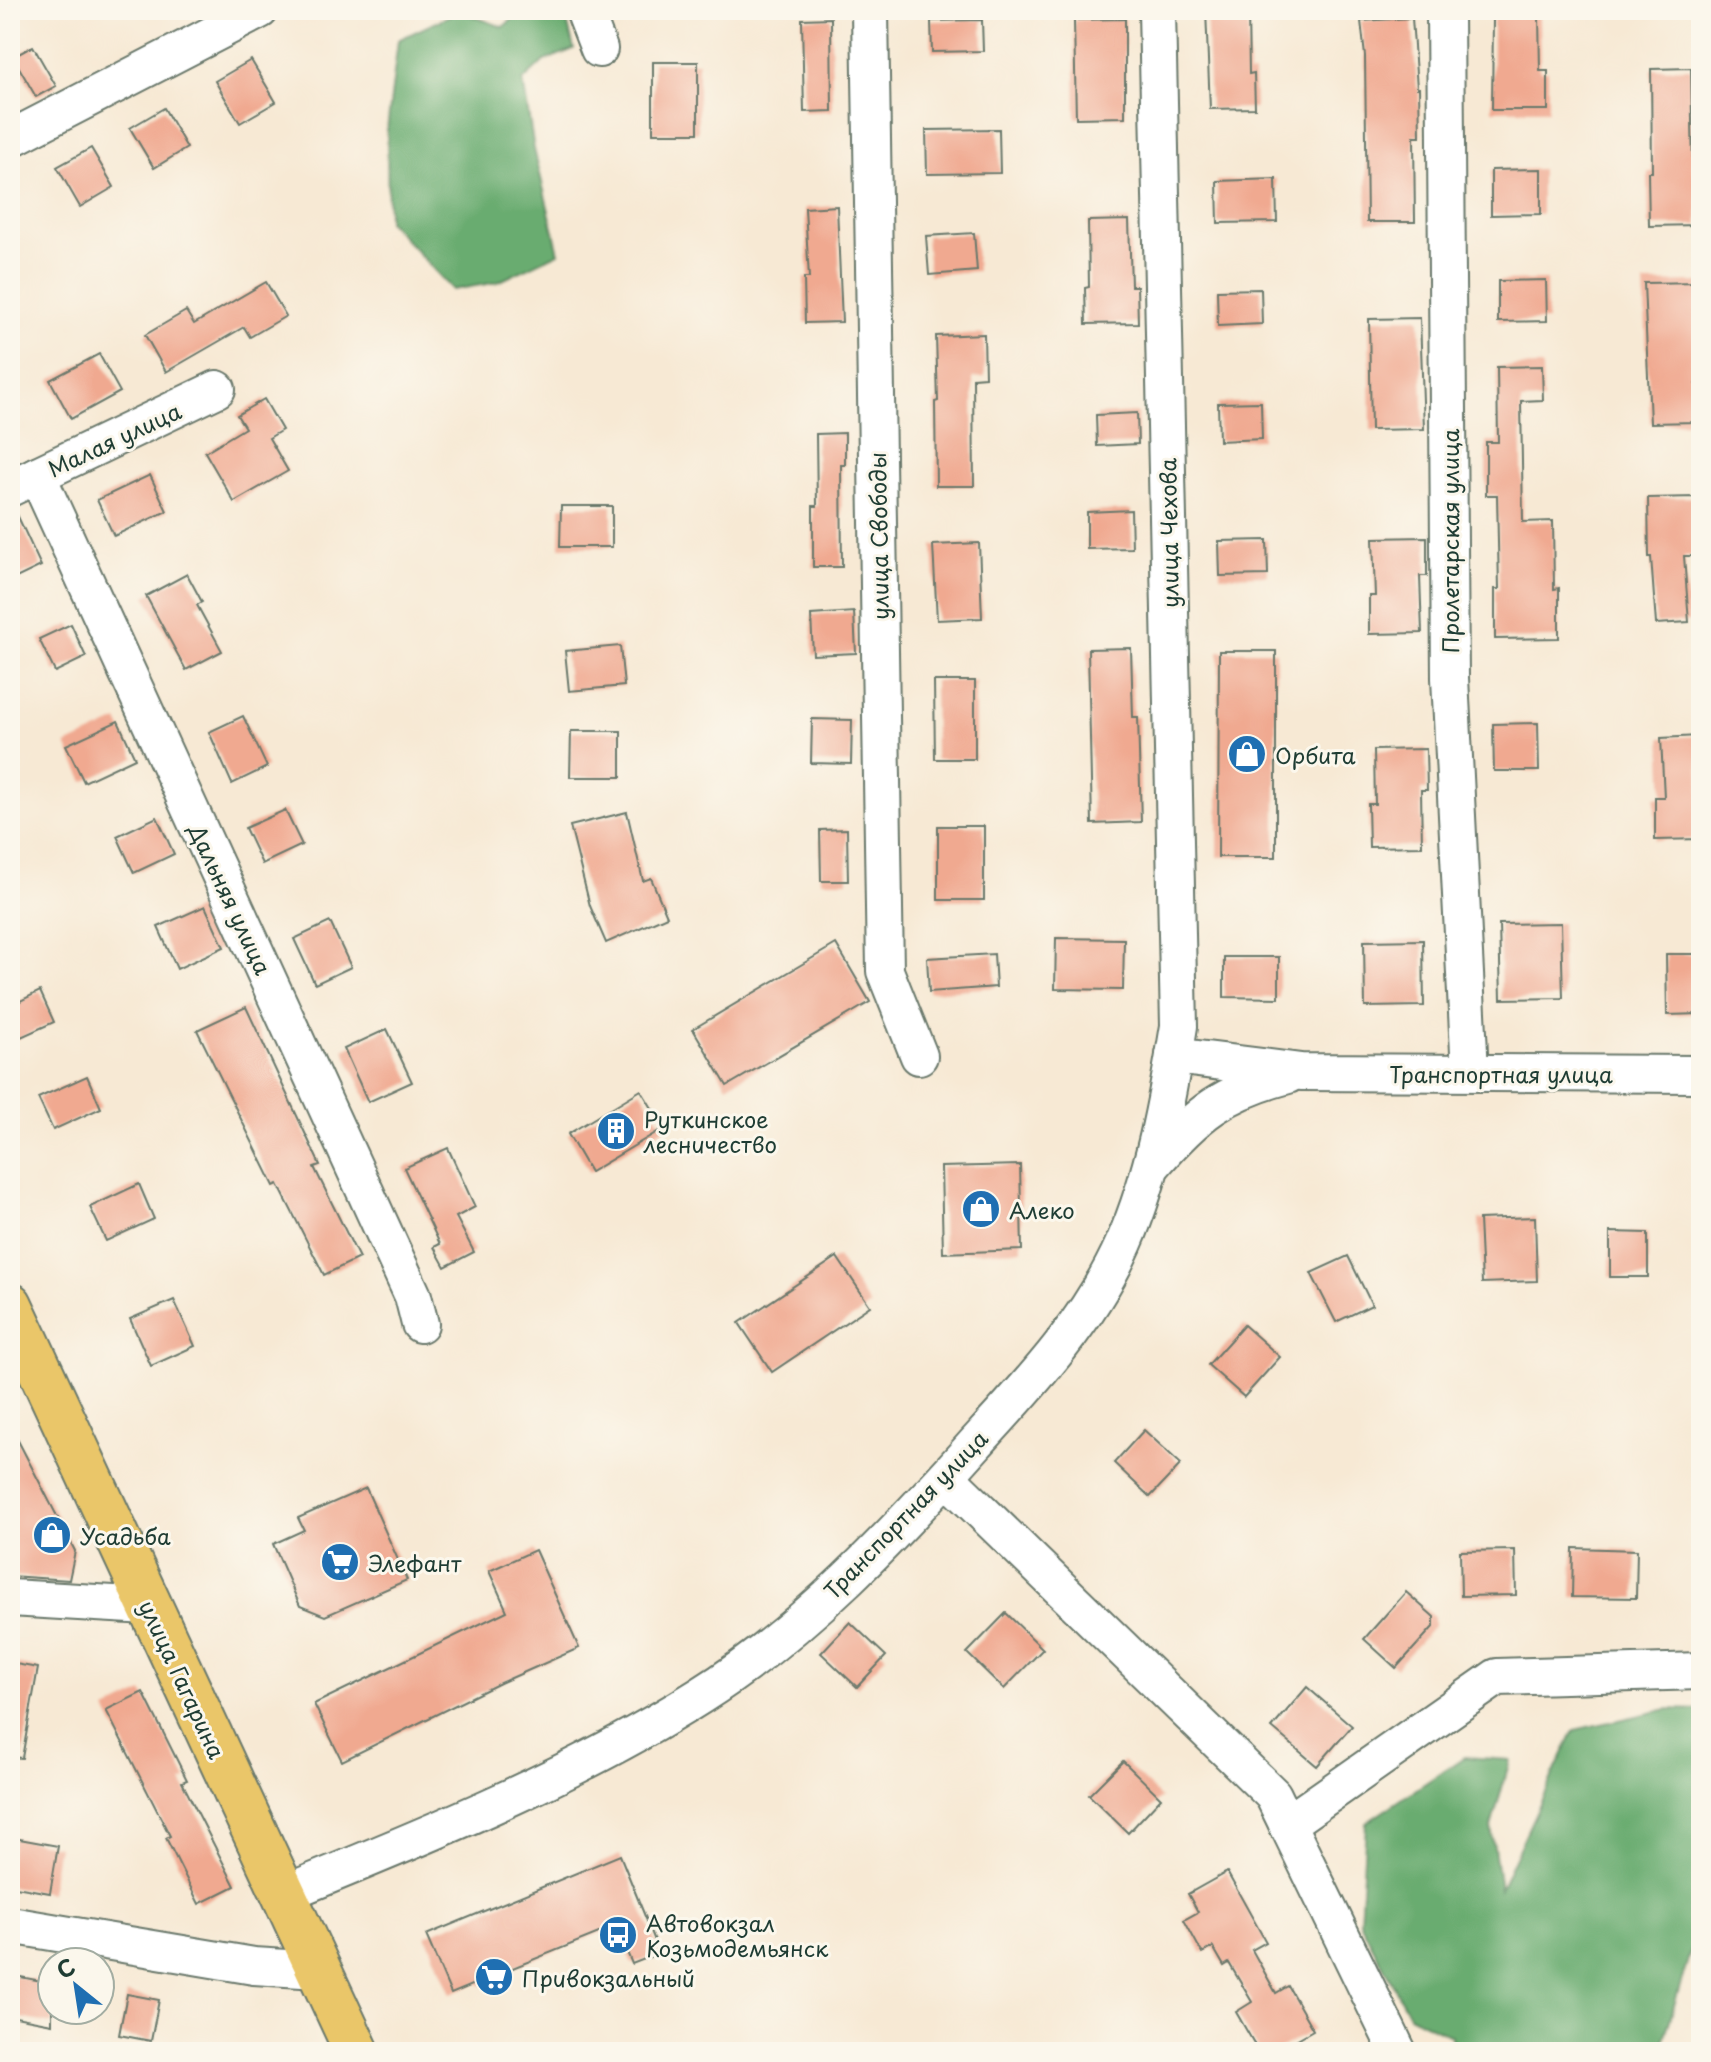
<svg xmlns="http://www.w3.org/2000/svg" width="1711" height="2062" viewBox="0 0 1711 2062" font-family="'Playpen Sans',sans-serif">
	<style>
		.forest { fill: #69ac70; stroke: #447452; stroke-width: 2 }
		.building { fill: #f0a990 }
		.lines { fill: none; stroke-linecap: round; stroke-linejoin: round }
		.minor-casing { stroke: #6b796c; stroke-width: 40 }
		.major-casing { stroke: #6b796c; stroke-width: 48 }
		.minor { stroke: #fff; stroke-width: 36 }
		.major { stroke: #eac669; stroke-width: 44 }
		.labels { text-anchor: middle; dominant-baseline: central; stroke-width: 6; stroke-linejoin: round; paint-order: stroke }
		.street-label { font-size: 22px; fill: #1f3d34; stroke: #fbf7ec }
		.poi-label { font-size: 22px; fill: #1f3d34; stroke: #fbf7ec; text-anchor: start }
	</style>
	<rect width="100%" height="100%" fill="#fbf7ec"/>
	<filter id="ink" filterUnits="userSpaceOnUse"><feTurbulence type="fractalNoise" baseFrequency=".0125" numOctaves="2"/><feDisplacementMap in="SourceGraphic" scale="16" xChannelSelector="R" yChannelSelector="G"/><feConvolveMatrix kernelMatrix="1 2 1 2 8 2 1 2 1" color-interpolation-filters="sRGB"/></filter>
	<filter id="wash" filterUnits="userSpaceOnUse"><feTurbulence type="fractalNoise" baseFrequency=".006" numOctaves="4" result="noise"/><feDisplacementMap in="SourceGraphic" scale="32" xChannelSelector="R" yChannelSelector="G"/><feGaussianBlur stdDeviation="1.8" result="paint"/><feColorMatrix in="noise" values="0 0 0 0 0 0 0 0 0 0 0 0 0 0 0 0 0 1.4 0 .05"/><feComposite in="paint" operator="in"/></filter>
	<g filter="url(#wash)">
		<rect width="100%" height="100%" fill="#f7e9d4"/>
		<g class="forest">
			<path d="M523,10h39l3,3 9,36 -30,12 -21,20 11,68 25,104 -61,29 -45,8 -65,-69 -1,-91 11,-90 61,-29 44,16z"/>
			<path d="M1668,1709l33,1v206l-41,136h-209v-16l-42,-21 -49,-93 6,-99 98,-66 46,3 -19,67 9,62 74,-159z"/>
		</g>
		<g id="blocks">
			<g class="building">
				<path d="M1206,10h42l1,64 5,-1 1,35 -45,1z"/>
				<path d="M1539,16l1,55h8v39h-56l1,-93z"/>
				<path d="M831,18l1,93 -28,1 -2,-93z"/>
				<path d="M1412,18l5,70h2l1,48h-6l1,86h-48l-2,-166 -4,-35z"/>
				<path d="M1125,19v98l-49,1 -2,-98z"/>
				<path d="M982,20l1,31 -51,1 -1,-31z"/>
				<path d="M33,46l23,40 -20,11 -23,-40z"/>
				<path d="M251,60l25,42 -36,21 -25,-42z"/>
				<rect x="653" y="62" width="45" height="71"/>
				<path d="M1691,68l2,103h4l1,54 -49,1 -1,-54h4l-1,-103z"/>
				<path d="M164,108l23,40 -33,20 -24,-40z"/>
				<path d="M999,129l1,44 -73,1 -1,-44z"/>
				<path d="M91,148l23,39 -34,20 -23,-40z"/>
				<path d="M1541,169v45l-50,1v-45z"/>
				<path d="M1276,179l1,43 -59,1 -1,-42z"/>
				<path d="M837,206l5,116 -37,1 -1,-45h5l-4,-70z"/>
				<path d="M1129,220l2,66h6l1,37 -52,1 -1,-36 4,-1 -1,-66z"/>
				<path d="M974,233l3,38 -48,4 -3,-39z"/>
				<path d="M1546,280l1,41 -49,1v-41z"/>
				<path d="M266,282l20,34 -36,21 -6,-10 -78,45 -21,-37 41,-24 8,13z"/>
				<path d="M1701,282v66h-5l1,74 -47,1 -6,-140z"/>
				<path d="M1261,289l1,35 -44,2 -1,-36z"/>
				<path d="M1420,318l4,111 -53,1 -2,-111z"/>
				<path d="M984,334l1,43 -12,1 1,108h-38l-1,-84 3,-1 -2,-65z"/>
				<path d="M99,354l21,38 -49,27 -21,-39z"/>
				<path d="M1542,366l1,34 -22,1 2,121 30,-1 1,68 5,-1v50l-64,1v-50h4l-2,-94h-11v-53h12l-1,-75z"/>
				<path d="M264,399l18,31 -13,8 19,33 -54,31 -29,-50 40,-24 -8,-13z"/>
				<path d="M1261,402l1,37 -43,2 -1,-38z"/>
				<path d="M1137,413l1,31 -41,2 -1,-31z"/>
				<path d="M845,433v32h-4l1,102h-29v-61h4l-1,-72z"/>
				<path d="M150,475l17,36 -53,25 -17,-36z"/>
				<path d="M1696,497l1,59h-13l5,66 -33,2 -5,-67h-2l-1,-59z"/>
				<path d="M561,506h51v41h-52z"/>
				<path d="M14,508l27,58 -31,15v-72z"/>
				<path d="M1131,510l1,38 -45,1v-37z"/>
				<path d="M1427,537v39h-7l2,57 -53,1v-38h6l-2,-58z"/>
				<path d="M1267,540l1,35 -48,1 -1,-35z"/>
				<path d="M979,543l3,75 -45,2 -4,-75z"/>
				<path d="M187,574l15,28 -5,3 25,46 -36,19 -40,-74z"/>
				<path d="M854,612l2,41 -43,2 -2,-40z"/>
				<path d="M71,624l15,33 -31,15 -16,-33z"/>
				<path d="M620,646l4,40 -55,5 -4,-40z"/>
				<path d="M1131,648l2,69h5l3,105 -49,2 -4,-175z"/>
				<path d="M1219,651h57v206h-58z"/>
				<path d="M934,681h41v78h-40z"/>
				<path d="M243,716l24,51 -35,17 -23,-52z"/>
				<path d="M812,719l40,1 -1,44 -40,-1z"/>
				<path d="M118,721l17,37 -51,24 -18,-37z"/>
				<path d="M1538,723l1,48h-45l-1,-47z"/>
				<path d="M571,731h50v46h-51z"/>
				<path d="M1698,736l3,103 -46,1v-43h9l-3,-59z"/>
				<path d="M1426,749l1,41h-6l1,56 -53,1 -1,-43h7l-1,-54z"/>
				<path d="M285,810l17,35 -40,19 -17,-36z"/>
				<path d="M627,812l16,69 8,-3 16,38 -61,27 -16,-37 -20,-80z"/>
				<path d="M157,817l17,37 -40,19 -17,-37z"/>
				<rect x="938" y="826" width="46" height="74"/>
				<path d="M847,829l1,52h-27l-1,-51z"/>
				<path d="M205,906l19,41 -47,22 -19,-42z"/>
				<path d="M330,922l21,45 -36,17 -21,-45z"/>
				<path d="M1561,923l2,75 -62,1 -2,-75z"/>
				<path d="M1056,938l68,1 -1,51 -68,-1z"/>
				<path d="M1423,940l1,66 -59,1 -1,-66z"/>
				<path d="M836,944l34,58 -143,84 -34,-57z"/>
				<path d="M994,954l2,33 -67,5 -2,-34z"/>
				<path d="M1666,954h35v60l-34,1z"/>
				<path d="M1224,957h55v41l-55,-1z"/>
				<path d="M40,991l14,31 -44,20v-36z"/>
				<path d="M246,1007l74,158 -6,2 45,91 -35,17 -46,-91 -4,2 -77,-156z"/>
				<path d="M387,1029l25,53 -44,20 -24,-53z"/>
				<path d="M87,1076l14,32 -48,22 -15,-32z"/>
				<path d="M641,1090l23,38 -74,44 -22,-38z"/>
				<path d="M448,1148l27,59 -19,10 18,35 -29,15 -11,-20 6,-3 -36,-76z"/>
				<path d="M1020,1165l2,85 -79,3 -2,-86z"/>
				<path d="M139,1184l15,35 -48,22 -16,-34z"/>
				<path d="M1535,1217l2,64 -55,2 -3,-64z"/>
				<path d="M1610,1232l38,1v44h-38z"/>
				<path d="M1348,1256l24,49 -36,17 -25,-49z"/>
				<path d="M837,1257l33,49 -98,66 -33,-49z"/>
				<path d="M174,1300l21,46 -44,20 -21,-47z"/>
				<path d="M1244,1325l36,32 -36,40 -36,-32z"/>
				<path d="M10,1425l65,126 -6,29 -59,-4z"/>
				<path d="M1144,1430l37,34 -31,33 -36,-34z"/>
				<path d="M366,1488l41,92 -82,36 -25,-10 -27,-62 31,-14 -6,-12z"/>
				<path d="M1573,1548l64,2 -1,48 -64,-1z"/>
				<path d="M535,1550l44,98 -79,35 -158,78 -28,-57 193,-93 -18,-40z"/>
				<path d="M1515,1550l1,45 -55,1 -1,-45z"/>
				<path d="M1406,1592l28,25v9l-38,42 -32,-29z"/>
				<path d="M1006,1613l37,36 -39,40 -37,-36z"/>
				<path d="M850,1622l36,34 -29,31 -36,-34z"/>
				<path d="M10,1663l28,5 -16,90 -12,-1z"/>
				<path d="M1307,1687l45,39 -35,40 -45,-38z"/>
				<path d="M143,1692l44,88 -5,2 53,104 -36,18 -33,-66 4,-2 -64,-126z"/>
				<path d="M1123,1761l38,37 -33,35 -39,-38z"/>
				<path d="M14,1838l44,8 -8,47 -40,-7v-27z"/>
				<path d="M620,1855l40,98 -28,11 -16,-38 -106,43 -13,23 -20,-9 -26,11 -25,-59z"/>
				<path d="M1227,1872l39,70 -14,8 24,43 12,-7 25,44 -38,22h-16l-23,-40 16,-10 -23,-39 -5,3 -11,-19 -11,6 -18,-33 14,-8 -10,-18z"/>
				<path d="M10,1975l42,8v41l-42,-8z"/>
				<path d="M127,1994l32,6 -8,41 -32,-6z"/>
			</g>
		</g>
	</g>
	<g filter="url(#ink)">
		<use href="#blocks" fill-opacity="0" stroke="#6b796c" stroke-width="2"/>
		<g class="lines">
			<defs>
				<g id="minor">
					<path d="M584,10l15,39"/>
					<path d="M870,10l15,961 34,85"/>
					<path d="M1445,10l5,668 20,394"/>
					<path d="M10,139l250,-129"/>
					<path d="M37,475l376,821 7,28"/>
					<path d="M10,488l207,-99"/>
					<path d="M1174,1056l127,16 400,2"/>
					<path d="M1154,1163c43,-50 70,-71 134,-88"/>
					<path d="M946,1477l327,318 125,257"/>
					<path d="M10,1598l138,8"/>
					<path d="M1287,1824l210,-147 204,-6"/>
					<path d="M283,1894c138,-56 291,-118 417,-198 105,-66 193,-160 276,-253 56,-61 114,-123 148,-200 30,-69 43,-143 55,-217l-22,-1016"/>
					<path d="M10,1925l244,41 64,4"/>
				</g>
				<path id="major" d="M10,1305l347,747"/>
			</defs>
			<use href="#minor" class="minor-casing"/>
			<use href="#major" class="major-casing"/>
			<use href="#minor" class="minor"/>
			<use href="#major" class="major"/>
		</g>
	</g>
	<defs>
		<symbol id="shop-disc" viewBox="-11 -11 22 22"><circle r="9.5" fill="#1f6fb2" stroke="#fbf7ec"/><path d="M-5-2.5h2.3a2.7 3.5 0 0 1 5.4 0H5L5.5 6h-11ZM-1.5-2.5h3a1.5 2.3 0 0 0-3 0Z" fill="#fff"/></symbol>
		<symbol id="building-disc" viewBox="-11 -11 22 22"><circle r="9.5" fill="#1f6fb2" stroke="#fbf7ec"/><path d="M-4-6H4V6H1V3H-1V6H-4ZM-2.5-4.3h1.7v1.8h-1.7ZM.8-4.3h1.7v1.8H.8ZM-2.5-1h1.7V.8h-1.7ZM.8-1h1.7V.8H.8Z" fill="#fff"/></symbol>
		<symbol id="supermarket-disc" viewBox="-11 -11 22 22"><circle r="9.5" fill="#1f6fb2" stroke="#fbf7ec"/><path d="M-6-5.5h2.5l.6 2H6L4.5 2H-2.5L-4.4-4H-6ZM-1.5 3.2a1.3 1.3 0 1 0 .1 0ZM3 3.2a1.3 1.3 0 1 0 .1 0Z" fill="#fff"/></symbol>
		<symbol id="bus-disc" viewBox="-11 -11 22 22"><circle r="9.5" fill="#1f6fb2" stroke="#fbf7ec"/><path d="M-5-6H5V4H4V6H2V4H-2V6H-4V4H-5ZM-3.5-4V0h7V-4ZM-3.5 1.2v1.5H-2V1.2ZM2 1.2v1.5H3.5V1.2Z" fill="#fff"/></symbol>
	</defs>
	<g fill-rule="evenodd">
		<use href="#shop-disc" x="1225" y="732" width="44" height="44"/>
		<use href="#building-disc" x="594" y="1109" width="44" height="44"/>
		<use href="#shop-disc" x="959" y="1187" width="44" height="44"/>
		<use href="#shop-disc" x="30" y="1513" width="44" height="44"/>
		<use href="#supermarket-disc" x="318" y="1540" width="44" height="44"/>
		<use href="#bus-disc" x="596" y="1913" width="44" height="44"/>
		<use href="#supermarket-disc" x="472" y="1955" width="44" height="44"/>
	</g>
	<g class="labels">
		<g class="street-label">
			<text transform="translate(114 439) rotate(-25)">Малая улица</text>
			<text transform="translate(1168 533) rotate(-91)">улица Чехова</text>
			<text transform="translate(878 536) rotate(-91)">улица Свободы</text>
			<text transform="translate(1449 541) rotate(-90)">Пролетарская улица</text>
			<text transform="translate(231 899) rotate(65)">Дальняя улица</text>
			<text x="1501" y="1073">Транспортная улица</text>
			<text transform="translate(905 1514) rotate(-46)">Транспортная улица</text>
			<text transform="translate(183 1679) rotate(65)">улица Гагарина</text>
		</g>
		<g class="poi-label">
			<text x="1275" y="754">Орбита</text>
			<text x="644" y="1118">Руткинское<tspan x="644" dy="25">лесничество</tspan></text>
			<text x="1009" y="1209">Алеко</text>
			<text x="80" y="1535">Усадьба</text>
			<text x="368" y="1562">Элефант</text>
			<text x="646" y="1922">Автовокзал<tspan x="646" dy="25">Козьмодемьянск</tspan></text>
			<text x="522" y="1977">Привокзальный</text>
		</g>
	</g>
	<rect width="1711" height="2062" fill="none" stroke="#fbf7ec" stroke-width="40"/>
	<g transform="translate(76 1986) rotate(330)"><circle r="38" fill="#fbf7ec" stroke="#a3ada2" stroke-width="2"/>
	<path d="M0-6L14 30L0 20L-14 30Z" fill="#1f6fb2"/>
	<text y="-12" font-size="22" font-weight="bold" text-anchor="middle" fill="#1f3d34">С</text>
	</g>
</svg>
